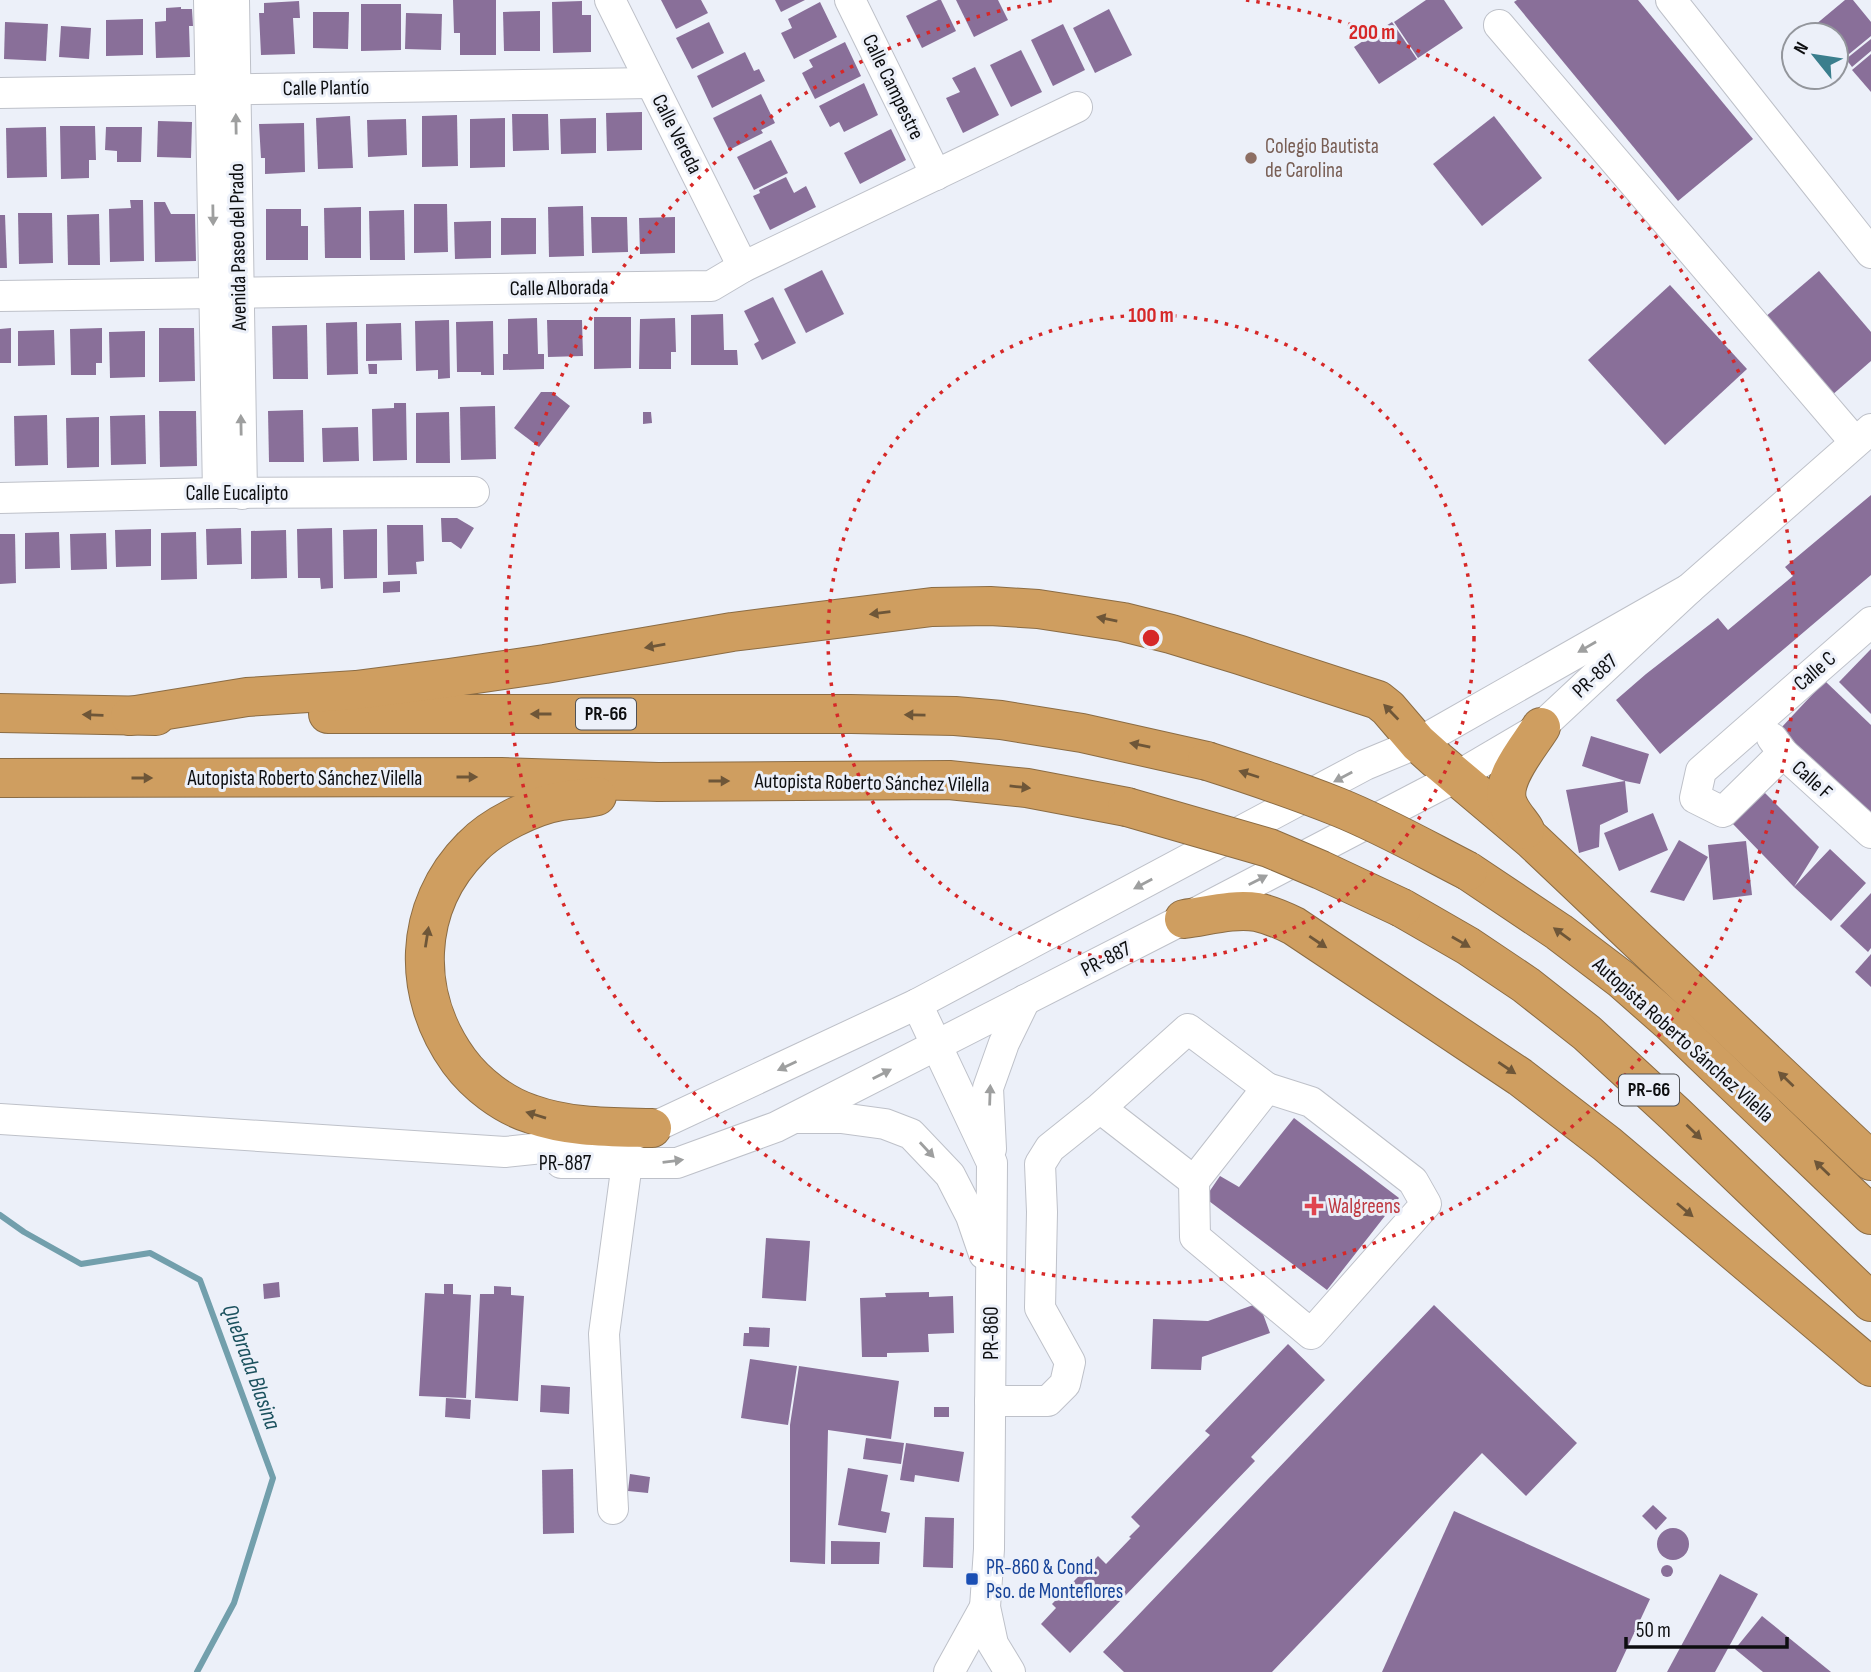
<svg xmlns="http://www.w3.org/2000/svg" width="1871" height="1672" viewBox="0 0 1871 1672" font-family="'Sofia Sans Condensed',sans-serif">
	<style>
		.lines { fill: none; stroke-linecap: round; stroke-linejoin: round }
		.stream { stroke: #729fac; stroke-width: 6 }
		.building { fill: #896f99 }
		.minor-casing { stroke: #bec1c9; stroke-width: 32 }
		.highway-casing { stroke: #8b6c44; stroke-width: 40 }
		.minor { stroke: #fff; stroke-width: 30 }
		.highway { stroke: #cf9e60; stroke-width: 38 }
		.highway-bridge-casing { stroke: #8b6c44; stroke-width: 40; stroke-linecap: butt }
		.highway-bridge { stroke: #cf9e60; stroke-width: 38 }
		.oneway { fill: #9e9f9f }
		.oneway2 { fill: #6e5638 }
		.ring { fill: none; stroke: #d62828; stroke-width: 3.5; stroke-dasharray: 3.5 7 }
		.education-dot { fill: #8d6e63; stroke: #ecf0f9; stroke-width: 2.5 }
		.health-dot { fill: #e0444e; stroke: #ecf0f9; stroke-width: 2.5 }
		.transit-dot { fill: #1a4fb4; stroke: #ecf0f9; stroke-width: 2.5 }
		.labels { text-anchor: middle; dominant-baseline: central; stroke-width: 6; stroke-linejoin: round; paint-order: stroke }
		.shield { fill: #ecf0f9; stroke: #505256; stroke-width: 2 }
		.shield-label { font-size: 19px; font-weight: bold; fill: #0d0e10 }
		.street-label { font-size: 21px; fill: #0d0e10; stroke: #ecf0f9 }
		.education-label { font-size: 21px; fill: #785e54; stroke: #ecf0f9; text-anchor: start }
		.health-label { font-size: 21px; fill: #be3a42; stroke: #ecf0f9; text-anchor: start }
		.transit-label { font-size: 21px; fill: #164399; stroke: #ecf0f9; text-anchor: start }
		.water-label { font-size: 23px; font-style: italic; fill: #1b515e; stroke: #ecf0f9 }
		.centre { fill: #d62828; stroke: #ecf0f9; stroke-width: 3.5 }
		.ring-label { font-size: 21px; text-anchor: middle; font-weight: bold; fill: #d62828; stroke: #ecf0f9; stroke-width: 6; stroke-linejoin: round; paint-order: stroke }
	</style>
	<rect width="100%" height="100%" fill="#ecf0f9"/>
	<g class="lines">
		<path class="stream" d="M0,1215l24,17 57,32 69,-11 50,27 73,198 -39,125 -37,69"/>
	</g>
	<g class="building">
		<path d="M453,0h43v55h-36v-22h-6z"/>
		<path d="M661,0h40l7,13 -32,16z"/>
		<path d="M775,0h30l-24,12z"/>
		<path d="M938,0h3l15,31 -34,17 -16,-32z"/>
		<path d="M956,0h42l10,20 -34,17z"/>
		<path d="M1426,0h18l19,28 -45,30 -24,-36z"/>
		<path d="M1517,0h121l115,139 -75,62 -164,-199z"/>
		<path d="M1845,0h8l18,22v14l-28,23 -7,-9v-15h-12l-9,-10z"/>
		<path d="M299,1l1,17h-7l2,36 -34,1 -2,-42h5v-10z"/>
		<path d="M582,1v14h9v37l-38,1 -1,-51z"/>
		<path d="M820,2l17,35 -43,22 -13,-26 11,-5 -4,-9z"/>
		<path d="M361,4h40v46l-40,1z"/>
		<path d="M181,7v2h11l1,17h-4l1,31 -34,1 -1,-36 11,-1v-13z"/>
		<path d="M1109,9l23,46 -37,18 -22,-45z"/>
		<path d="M540,11v40h-36l-1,-39z"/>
		<path d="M313,12h36l-1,37 -35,-1z"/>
		<path d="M406,13l36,1 -1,36 -36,-1z"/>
		<path d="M143,19v36l-37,1v-36z"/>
		<path d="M5,22l43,2 -2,37 -42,-2z"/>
		<path d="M709,22l15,31 -32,16 -16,-31z"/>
		<path d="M1392,22l25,37 -38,25 -25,-37z"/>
		<path d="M1063,24l22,46 -32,16 -22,-46z"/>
		<path d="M61,26l30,2 -2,31 -30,-2z"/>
		<path d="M1871,39v12l-19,16 -6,-8z"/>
		<path d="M845,42l16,34 -46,23 -13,-26 11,-6 -4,-7z"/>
		<path d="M1021,50l21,42 -31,15 -21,-42z"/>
		<path d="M745,52l9,19 5,-2 6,12 -53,27 -15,-32z"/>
		<path d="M1871,54v38l-19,-22z"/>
		<path d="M975,67l24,48 -36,18 -17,-35 14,-6 -8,-14z"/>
		<path d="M864,83l14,32 -34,17 -5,-10 -9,5 -11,-21z"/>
		<path d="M761,94l14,29 -14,7 2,3 -34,17 -16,-32z"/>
		<path d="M642,112v38l-35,1 -1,-38z"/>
		<path d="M512,114h36l1,36 -36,1z"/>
		<path d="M457,115l1,51 -36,1v-51z"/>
		<path d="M350,116l3,52 -35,1 -2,-51z"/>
		<path d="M1494,116l48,62 -60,48 -49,-62z"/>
		<path d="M505,118v49l-35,1v-49z"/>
		<path d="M596,118v35l-35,1 -1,-35z"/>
		<path d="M406,119l1,36 -39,2 -1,-37z"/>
		<path d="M158,121l34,1 -1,36 -34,-1z"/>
		<path d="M304,123l1,49 -40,2v-16h-4l-2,-34z"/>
		<path d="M60,126h35l1,34h-7v18l-28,1z"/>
		<path d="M46,127l1,50 -40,1 -1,-50z"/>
		<path d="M106,127h36l-1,35h-24v-11l-12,-1z"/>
		<path d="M891,129l15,31 -46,24 -16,-31z"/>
		<path d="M771,140l17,33 -34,17 -17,-33z"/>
		<path d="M786,177l8,16 12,-7 10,21 -46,23 -17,-34 7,-3 -1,-3z"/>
		<path d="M130,200h13l1,61 -34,1 -1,-53 22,-1z"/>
		<path d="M154,202h11l6,12h24l1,47 -41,1z"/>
		<path d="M414,204h33l1,48 -34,1z"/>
		<path d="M583,206l1,50 -35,1 -1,-50z"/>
		<path d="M361,207v51h-36l-1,-50z"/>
		<path d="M266,209h35v17h7v34h-42z"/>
		<path d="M404,210l1,50h-35l-1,-49z"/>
		<path d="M18,213h34l1,50 -34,1z"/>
		<path d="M99,214l1,51h-32l-1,-50z"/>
		<path d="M0,215h5l2,53h-7z"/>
		<path d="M591,217h36l1,35 -36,1z"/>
		<path d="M675,217v36l-35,1 -1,-36z"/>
		<path d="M501,218h35v36l-35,1z"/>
		<path d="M491,221v37l-36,1 -1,-37z"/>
		<path d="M822,270l22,44 -38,19 -22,-44z"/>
		<path d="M1819,271l52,61v29l-40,35 -67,-78z"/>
		<path d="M1670,285l77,84 -82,76 -77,-85z"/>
		<path d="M773,297l23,46 -34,17 -8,-16 5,-3 -15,-30z"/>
		<path d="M723,314l1,36h13l1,15h-47v-50z"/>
		<path d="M594,317h37v51l-37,1z"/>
		<path d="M537,318l1,36h6v15l-41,1v-16h5v-35z"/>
		<path d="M675,318l1,34h-5v17h-32l1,-50z"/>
		<path d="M449,320l1,58 -12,1v-9l-22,1 -1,-50z"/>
		<path d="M547,320h35l1,36 -35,1z"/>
		<path d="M493,321l1,54h-13v-3h-24l-1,-50z"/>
		<path d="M357,322l1,52 -31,1 -1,-52z"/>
		<path d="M401,323l1,37 -36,1v-37z"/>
		<path d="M307,325l1,54h-35l-1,-53z"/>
		<path d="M11,328v35h-11v-34z"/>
		<path d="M102,328v35h-6v12h-25l-1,-46z"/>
		<path d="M159,328h35l1,53 -36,1z"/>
		<path d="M54,330l1,35 -37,1v-35z"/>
		<path d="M145,331v46l-35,1 -1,-46z"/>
		<path d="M368,364h9v10h-8z"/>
		<path d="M541,392h11l18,14 -31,41 -25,-19z"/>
		<path d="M394,403h12l1,57 -34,1 -1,-52 22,-1z"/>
		<path d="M495,406l1,53 -35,1 -1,-53z"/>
		<path d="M303,410l1,52h-35l-1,-51z"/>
		<path d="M159,411h37l1,55 -37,1z"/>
		<path d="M449,412l1,51h-34v-50z"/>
		<path d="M643,412h8l1,11 -9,1z"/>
		<path d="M47,415l1,50 -33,1 -1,-50z"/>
		<path d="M145,415l1,49 -35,1 -1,-49z"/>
		<path d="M99,417v50l-32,1 -1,-50z"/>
		<path d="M358,427l1,34 -36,1 -1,-34z"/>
		<path d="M1871,495v80l-211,179 -44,-54 30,-26 72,-56 10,12 65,-54 -8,-9z"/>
		<path d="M441,518h16l17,10 -13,21 -10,-7h-9z"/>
		<path d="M387,525h36l1,36 -8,1 1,12 -29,1z"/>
		<path d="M241,528l1,36 -35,1 -1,-36z"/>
		<path d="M332,528l1,60 -12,1 -1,-11h-22l-1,-49z"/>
		<path d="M151,529v37l-35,1 -1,-37z"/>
		<path d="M377,529v49l-33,1 -1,-49z"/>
		<path d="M286,530l1,48 -36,1v-48z"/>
		<path d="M59,532l1,36 -35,1v-36z"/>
		<path d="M196,532l1,47 -36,1v-47z"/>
		<path d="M106,533l1,36 -36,1 -1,-36z"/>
		<path d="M0,534h15l1,49 -16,1z"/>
		<path d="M400,581v11l-17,1v-11z"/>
		<path d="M1871,649v65l-32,-32z"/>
		<path d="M1825,681l46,44v89l-91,-85z"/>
		<path d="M1591,736l58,18 -9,30 -15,-3 3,31 -28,13 -1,22 -20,6 -13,-63 59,-9 -43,-15z"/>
		<path d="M1763,791l56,56 -25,40 36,-38 36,34 -35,38 -37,-34 -62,-64z"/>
		<path d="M1653,813l15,37 -49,21 -15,-38z"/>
		<path d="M1679,840l29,17 -24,44 -34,-9z"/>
		<path d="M1746,841l6,54 -39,5 -5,-55z"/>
		<path d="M1871,893v55l-3,4 -28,-26z"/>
		<path d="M1871,954v33l-16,-15z"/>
		<path d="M1294,1118l105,80 -72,92 -122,-92 15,-22 19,11z"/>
		<path d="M766,1238l44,3 -4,60 -44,-3z"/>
		<path d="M279,1282l1,15 -16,2 -1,-15z"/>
		<path d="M444,1284h9v10l18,1 -5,103 -47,-2 6,-103 19,1z"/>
		<path d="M494,1286l17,1v8l13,1 -6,105 -43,-3 5,-104h14z"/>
		<path d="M929,1292v5l24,-1 1,37 -26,1 1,18 -42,1v4h-25l-2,-59 26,-1 -1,-4z"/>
		<path d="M1259,1303l11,30 -68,24 -1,13 -50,-1 2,-50 55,2z"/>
		<path d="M1434,1305l143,138 -51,53 -44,-43 -210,219h-148l-21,-20z"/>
		<path d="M749,1327l21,1 -1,19 -26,-1 1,-13h5z"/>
		<path d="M1288,1344l37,36 -74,77 4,4 -185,192 -29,-29 15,-16 -4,-4 46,-48 8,8 25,-26 -2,-1 11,-11 -9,-9 79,-82 -5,-4z"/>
		<path d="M750,1359l47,7 -9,59 -47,-7z"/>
		<path d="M799,1366l100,15 -8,58 -63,-9 -3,134 -35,-2v-137z"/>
		<path d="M541,1385l29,2 -1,27 -29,-2z"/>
		<path d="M446,1398l25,2 -1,19 -25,-2z"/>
		<rect x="934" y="1407" width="15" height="10"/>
		<path d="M866,1438l38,5 -3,21 -38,-5z"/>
		<path d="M906,1443l58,9 -5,30 -44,-7 -1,7 -14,-2z"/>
		<path d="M848,1468l40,7 -7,36 9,2 -4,20 -48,-8z"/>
		<path d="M573,1469l1,64 -31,1 -1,-64z"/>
		<path d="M630,1474l20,3 -2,16 -20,-2z"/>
		<path d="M1653,1505l14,13 -11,12 -14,-14z"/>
		<path d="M1454,1511l196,88 -34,73h-234z"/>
		<path d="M925,1517l29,1 -1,50 -30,-1z"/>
		<circle cx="1673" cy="1544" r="16"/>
		<path d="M831,1541l49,1 -1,22h-48z"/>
		<circle cx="1667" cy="1571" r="6"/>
		<path d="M1720,1574l38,20 -43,78h-48z"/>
		<path d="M1762,1616l69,56h-68l-28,-23z"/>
	</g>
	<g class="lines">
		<defs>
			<g id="minor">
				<path d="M209,0l9,493"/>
				<path d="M234,0l8,494"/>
				<path d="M610,0l133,267"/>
				<path d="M850,0l86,175"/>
				<path d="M1671,0l200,253"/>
				<path d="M1499,25l356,417"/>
				<path d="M0,93l651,-10"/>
				<path d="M0,296l711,-10 32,-19 334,-160"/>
				<path d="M0,498l218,-5 256,-1"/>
				<path d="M1772,738l11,15 88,80"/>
				<path d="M1783,753l-60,59 -28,-14 6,-27 170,-149"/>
				<path d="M917,1004l75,159 -3,386 -4,58 8,37 17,28"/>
				<path d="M798,1118h43l44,6 26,10 39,41 21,41 13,38"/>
				<path d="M0,1119l505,33 114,-12 33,-12 265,-124 448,-239 53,-22 271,-154"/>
				<path d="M991,1149l-3,-61 16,-45 21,-43"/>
				<path d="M561,1163h116l99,-36 408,-208 272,-142 85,-50 148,-138 182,-160"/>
				<path d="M1194,1181l1,56 116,97 115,-130 -13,-23 -102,-79 -44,-14"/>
				<path d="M990,1401h58l17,-17 5,-22 -30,-54 2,-96 -2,-48 10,-16 50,-40 88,-79 79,59 -73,93 -94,-73"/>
				<path d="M613,1509l-9,-175 23,-171"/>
				<path d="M949,1672l36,-65"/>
			</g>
			<g id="highway">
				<path d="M0,713l156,3"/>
				<path d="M328,714h523l104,2 46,4 81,13 125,28"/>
				<path d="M130,716l117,-19 109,-7 93,-12 96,-14 187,-32 200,-25 58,-1 48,3 85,13 48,12 69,21 138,45 10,8 30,35 19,17 95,80 339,321"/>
				<path d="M0,778l501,-1 157,5 291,-2 78,8 100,19"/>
				<path d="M597,796c-12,3 -24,3 -36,5 -29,5 -69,25 -89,46 -60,60 -61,148 -13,214 17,23 44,44 72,53 39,14 80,13 121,14"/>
				<path d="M1525,830c-5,-8 -12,-15 -16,-24 -12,-24 19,-58 32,-79"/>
				<path d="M1468,871l91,61 62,47 50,44 200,192"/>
				<path d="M1402,908l66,38 58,39 61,48 89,82 195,187"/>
				<path d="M1184,919c23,-3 50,-11 73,-7 13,3 25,8 37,14l226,151 87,67 264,223"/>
			</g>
		</defs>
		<use href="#minor" class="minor-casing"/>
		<use href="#highway" class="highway-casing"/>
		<use href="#minor" class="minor"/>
		<use href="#highway" class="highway"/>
		<defs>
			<g id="highway-bridge">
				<path d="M1207,761c44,14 88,29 131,46 45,18 87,42 130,64"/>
				<path d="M1127,807l142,41 52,22 81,38"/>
			</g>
		</defs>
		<use href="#highway-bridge" class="highway-bridge-casing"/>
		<use href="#highway-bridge" class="highway-bridge"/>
	</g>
	<defs><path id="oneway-solid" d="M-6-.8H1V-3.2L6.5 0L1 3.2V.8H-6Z" transform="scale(1.75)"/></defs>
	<g class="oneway">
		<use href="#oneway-solid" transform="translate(236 124) rotate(-91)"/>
		<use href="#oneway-solid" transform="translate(213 215) rotate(89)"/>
		<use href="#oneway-solid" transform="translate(241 425) rotate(-91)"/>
		<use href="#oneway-solid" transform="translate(1587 647) rotate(150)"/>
		<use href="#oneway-solid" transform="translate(1343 777) rotate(152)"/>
		<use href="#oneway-solid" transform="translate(1258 880) rotate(-27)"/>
		<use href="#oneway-solid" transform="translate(1143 884) rotate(152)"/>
		<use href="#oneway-solid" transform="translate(787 1066) rotate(155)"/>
		<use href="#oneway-solid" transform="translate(882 1074) rotate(-27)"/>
		<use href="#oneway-solid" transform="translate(990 1095) rotate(-88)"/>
		<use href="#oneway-solid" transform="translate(927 1150) rotate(47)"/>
		<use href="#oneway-solid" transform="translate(673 1161) rotate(-7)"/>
	</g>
	<g class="oneway2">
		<use href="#oneway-solid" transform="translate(880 613) rotate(173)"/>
		<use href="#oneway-solid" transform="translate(1107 619) rotate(-169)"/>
		<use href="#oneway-solid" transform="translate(655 646) rotate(170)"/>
		<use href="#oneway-solid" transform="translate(1391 712) rotate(-134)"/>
		<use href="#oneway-solid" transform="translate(541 714) rotate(180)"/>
		<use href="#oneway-solid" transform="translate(93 715) rotate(-178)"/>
		<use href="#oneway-solid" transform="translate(915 715) rotate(-179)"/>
		<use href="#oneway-solid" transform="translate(1140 745) rotate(-168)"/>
		<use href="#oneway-solid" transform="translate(1249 774) rotate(-162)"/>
		<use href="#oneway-solid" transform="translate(467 777)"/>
		<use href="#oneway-solid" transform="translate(142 778)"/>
		<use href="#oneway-solid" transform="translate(719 781)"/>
		<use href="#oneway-solid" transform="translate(1020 787) rotate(6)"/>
		<use href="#oneway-solid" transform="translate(1562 934) rotate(-144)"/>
		<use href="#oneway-solid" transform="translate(427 937) rotate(-81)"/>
		<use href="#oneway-solid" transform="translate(1318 942) rotate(34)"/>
		<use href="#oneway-solid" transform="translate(1461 942) rotate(30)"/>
		<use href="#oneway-solid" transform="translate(1507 1068) rotate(34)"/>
		<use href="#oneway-solid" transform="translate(1786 1079) rotate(-136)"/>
		<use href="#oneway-solid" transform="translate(536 1115) rotate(-163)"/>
		<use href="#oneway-solid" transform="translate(1694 1132) rotate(44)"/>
		<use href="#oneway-solid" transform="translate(1822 1168) rotate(-136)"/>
		<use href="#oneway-solid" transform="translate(1685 1210) rotate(40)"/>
	</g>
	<g class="ring">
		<circle cx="1151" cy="638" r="323"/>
		<path d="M1246 0A645 645 0 1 1 1056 0"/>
	</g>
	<circle class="education-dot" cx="1251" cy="158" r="7"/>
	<path class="health-dot" d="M1310.5 1195.5h7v7h7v7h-7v7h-7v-7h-7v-7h7z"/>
	<rect class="transit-dot" x="965" y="1572" width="14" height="14" rx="3.5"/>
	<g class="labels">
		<g class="shield">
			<rect x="576" y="698.5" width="60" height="31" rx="5"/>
			<rect x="1619" y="1074.5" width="60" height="31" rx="5"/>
		</g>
		<g class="shield-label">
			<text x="606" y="714">PR-66</text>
			<text x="1649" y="1090">PR-66</text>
		</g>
		<g class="street-label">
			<text transform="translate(893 87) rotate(64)">Calle Campestre</text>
			<text transform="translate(326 88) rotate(-1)">Calle Plantío</text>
			<text transform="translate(677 134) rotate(63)">Calle Vereda</text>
			<text transform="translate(238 247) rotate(-91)">Avenida Paseo del Prado</text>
			<text transform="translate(559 288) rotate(-1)">Calle Alborada</text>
			<text x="237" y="493">Calle Eucalipto</text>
			<text transform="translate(1815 671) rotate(-41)">Calle C</text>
			<text transform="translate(1595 676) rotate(-43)">PR-887</text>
			<text x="305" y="778">Autopista Roberto Sánchez Vilella</text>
			<text transform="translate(1812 780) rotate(42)">Calle F</text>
			<text transform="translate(872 783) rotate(1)">Autopista Roberto Sánchez Vilella</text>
			<text transform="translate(1106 959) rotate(-27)">PR-887</text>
			<text transform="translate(1683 1040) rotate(42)">Autopista Roberto Sánchez Vilella</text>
			<text x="565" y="1163">PR-887</text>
			<text transform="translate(991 1333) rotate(-90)">PR-860</text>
		</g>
		<g class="education-label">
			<text x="1265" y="146">Colegio Bautista<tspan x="1265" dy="24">de Carolina</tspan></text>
		</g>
		<g class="health-label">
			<text x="1328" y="1206">Walgreens</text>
		</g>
		<g class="transit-label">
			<text x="986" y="1567">PR-860 &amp; Cond.<tspan x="986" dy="24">Pso. de Monteflores</tspan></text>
		</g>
		<g class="water-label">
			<text transform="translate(251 1367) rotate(70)">Quebrada Blasina</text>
		</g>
	</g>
	<circle cx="1151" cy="638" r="10" class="centre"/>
	<g class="ring-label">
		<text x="1372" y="39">200 m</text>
		<text x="1151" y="322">100 m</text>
	</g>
	<g transform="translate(1815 56) rotate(300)"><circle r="33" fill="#ecf0f9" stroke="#93969c" stroke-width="2"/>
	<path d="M0-5L12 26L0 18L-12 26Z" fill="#3a7e8d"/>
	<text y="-10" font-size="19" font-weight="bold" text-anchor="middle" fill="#0d0e10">N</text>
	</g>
	<path d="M1626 1637v10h161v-10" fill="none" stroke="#0d0e10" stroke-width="3.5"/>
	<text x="1636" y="1637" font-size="21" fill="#0d0e10" stroke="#ecf0f9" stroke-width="5" paint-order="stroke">50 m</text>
</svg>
